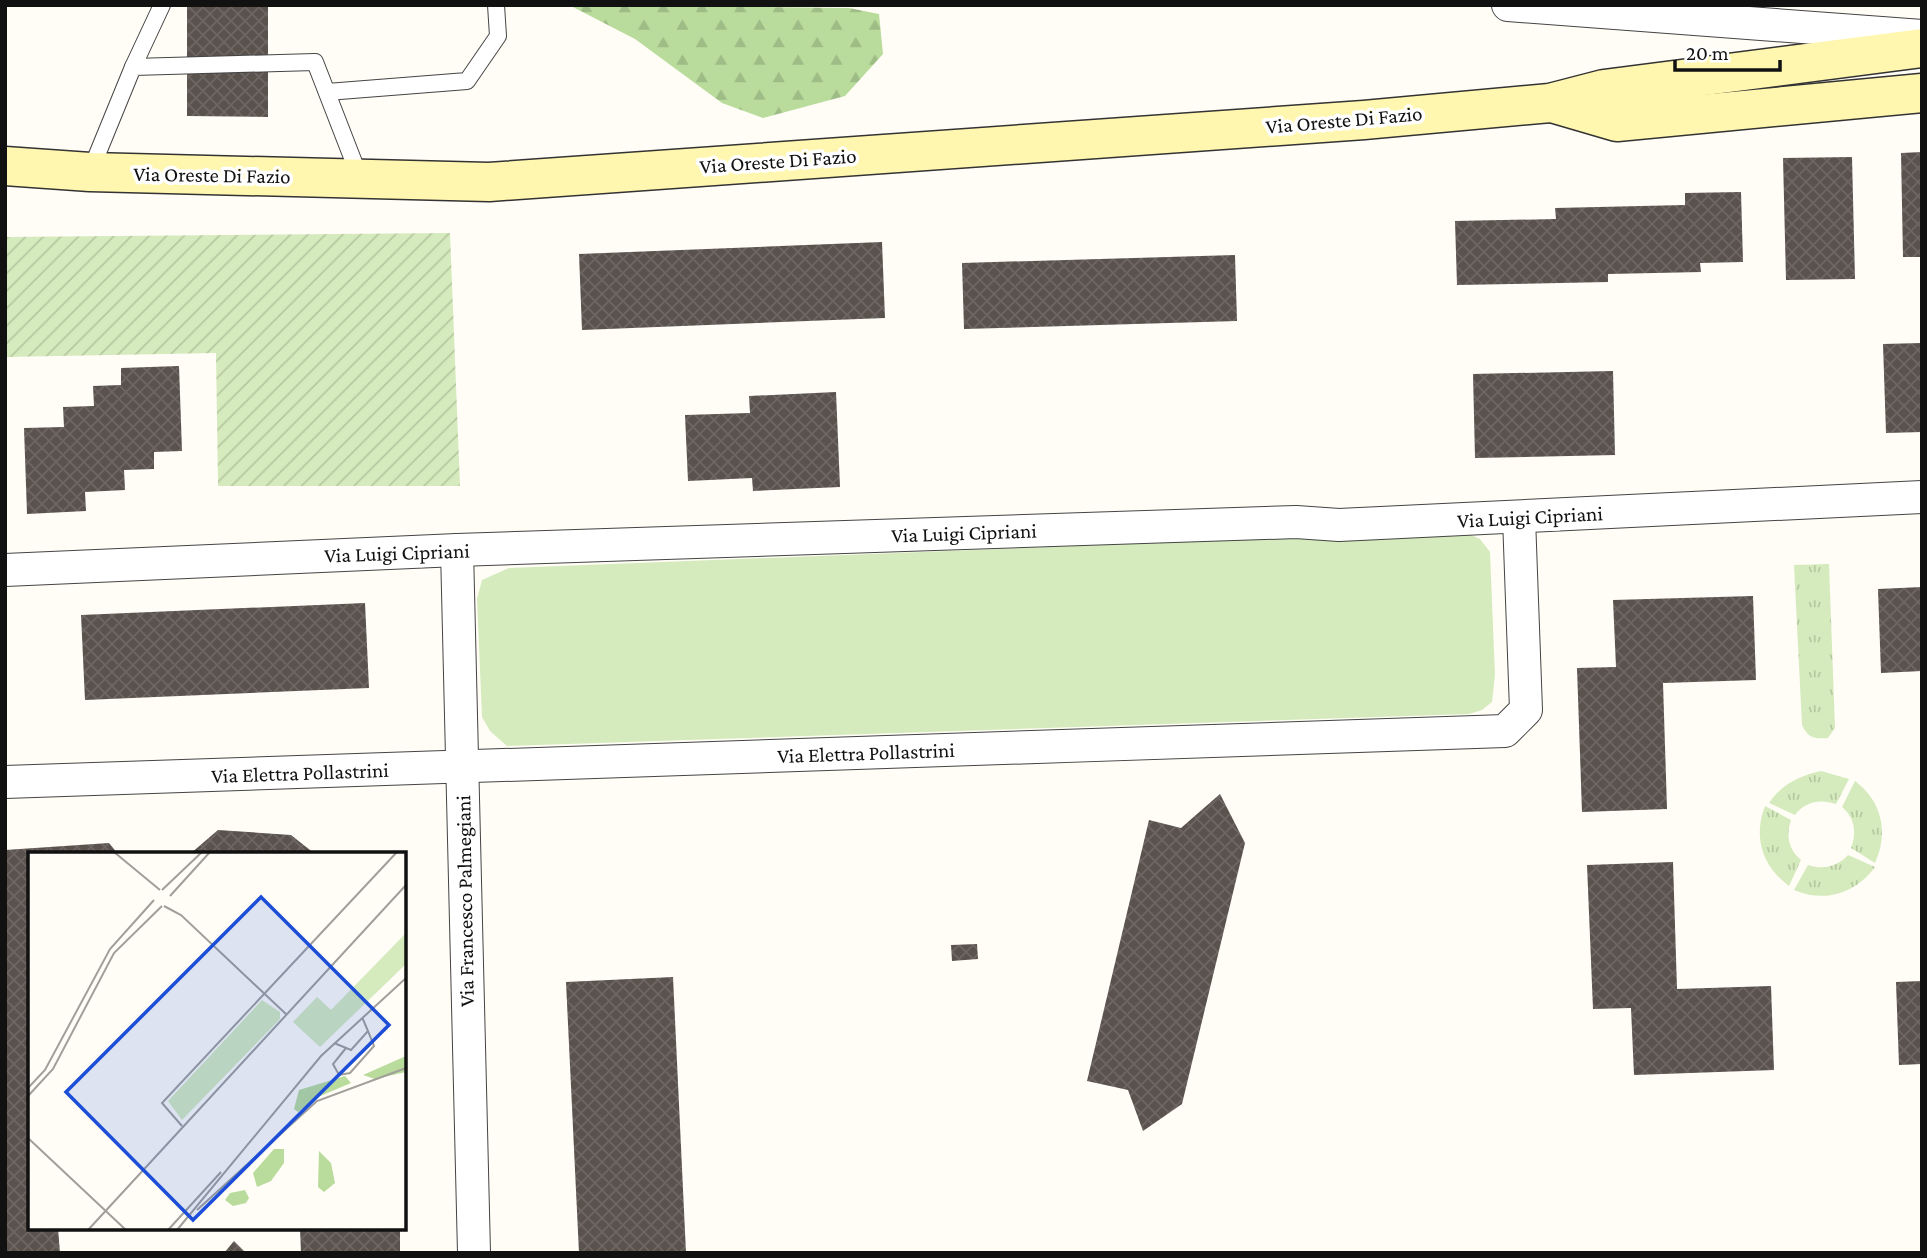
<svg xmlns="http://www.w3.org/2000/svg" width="1927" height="1258" viewBox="0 0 1927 1258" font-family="'Crimson Pro',serif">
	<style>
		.grass { fill: url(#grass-tufts) }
		.forest { fill: url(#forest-firs) }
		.park { fill: #d5ebbd }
		.garden { fill: url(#garden-furrows) }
		.building { fill: url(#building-cross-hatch) }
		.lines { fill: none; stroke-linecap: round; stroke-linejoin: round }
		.lane-casing { stroke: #444; stroke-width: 18 }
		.street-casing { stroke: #444; stroke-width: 34 }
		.secondary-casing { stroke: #333; stroke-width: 41 }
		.lane { stroke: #fff; stroke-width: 16 }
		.street { stroke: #fff; stroke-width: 32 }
		.secondary { stroke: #fff6b0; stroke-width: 38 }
		.labels { text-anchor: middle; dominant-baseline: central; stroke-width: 7; stroke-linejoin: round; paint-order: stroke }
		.street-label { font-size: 21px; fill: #111; stroke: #fff }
		.inset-road { fill: none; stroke: #a09f9a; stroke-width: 2 }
		.view { fill: #1d4ed8; fill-opacity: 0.15; stroke: #1d4ed8; stroke-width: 3.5 }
		.inset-edge { fill: none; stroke: #111; stroke-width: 3.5 }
	</style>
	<defs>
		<pattern id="grass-tufts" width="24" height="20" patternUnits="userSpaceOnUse" patternTransform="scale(1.75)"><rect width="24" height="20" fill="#d5ebbd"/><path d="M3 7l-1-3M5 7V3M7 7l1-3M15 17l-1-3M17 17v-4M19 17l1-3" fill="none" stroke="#b6c8a1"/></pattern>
		<pattern id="forest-firs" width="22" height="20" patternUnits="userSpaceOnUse" patternTransform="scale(1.75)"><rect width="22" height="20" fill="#b9dc9c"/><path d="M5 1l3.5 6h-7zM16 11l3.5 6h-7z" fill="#9ebc85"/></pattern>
		<pattern id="garden-furrows" width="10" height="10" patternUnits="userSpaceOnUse" patternTransform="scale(1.75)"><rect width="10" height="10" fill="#d5ebbd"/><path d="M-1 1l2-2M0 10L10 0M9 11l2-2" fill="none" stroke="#b6c8a1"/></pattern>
		<pattern id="building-cross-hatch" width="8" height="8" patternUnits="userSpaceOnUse" patternTransform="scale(1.75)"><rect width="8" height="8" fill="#5a524d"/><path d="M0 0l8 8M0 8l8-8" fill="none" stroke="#6d6662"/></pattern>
	</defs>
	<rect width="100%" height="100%" fill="#fffdf5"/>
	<g class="grass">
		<path d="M1829,564l6,164 -7,10c-14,1 -20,0 -26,-13l-8,-160z"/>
		<path d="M1821,771l28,8 -13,25c-16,-5 -30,-3 -41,11l-26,-12c13,-19 30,-27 52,-32z"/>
		<path d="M1855,781c27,20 34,52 20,82l-24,-15c6,-15 4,-30 -9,-41z"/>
		<path d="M1765,806l26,14c-5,15 -3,29 10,40l-12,26c-27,-20 -36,-49 -24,-80z"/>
		<path d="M1848,855l27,12c-20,27 -51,36 -81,23l14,-25c15,5 29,2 40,-10z"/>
	</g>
	<path class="forest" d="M569,5l280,3 30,6 4,40 -38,42 -82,22 -41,-15 -87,-64z"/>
	<path class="park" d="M1462,531l18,8 10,13 5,123 -3,27 -10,8 -13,4 -962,32 -17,-15 -8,-14 -5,-118 5,-19 27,-12z"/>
	<path class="garden" d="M450,233l10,253h-242l-2,-133 -211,4v-120z"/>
	<g class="building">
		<path d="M187,5h81v112l-81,-1z"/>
		<path d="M1922,152v105h-19l-2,-104z"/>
		<path d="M1852,157l3,122 -69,1 -3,-122z"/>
		<path d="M1741,192l2,70 -43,1 1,9 -93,2v8l-151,3 -2,-64 101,-2 -1,-11 130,-3v-12z"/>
		<path d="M882,242l3,76 -303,12 -3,-76z"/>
		<path d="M1235,255l2,66 -273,8 -2,-66z"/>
		<path d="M1922,343v89l-36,1 -3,-89z"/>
		<path d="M179,366l3,85 -28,1v17l-30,1 1,20 -40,2 1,19 -59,3 -3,-86 40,-1 -1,-20 31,-1 -1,-20 28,-1v-17z"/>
		<path d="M1613,371l2,84 -140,3 -2,-84z"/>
		<path d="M836,392l4,95 -87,4 -1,-13 -64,3 -3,-66 65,-2 -1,-17z"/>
		<path d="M1922,587v84l-41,2 -3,-84z"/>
		<path d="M1753,596l3,84 -93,3 4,126 -85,3 -5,-144 39,-1 -3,-67z"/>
		<path d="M365,603l4,85 -284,12 -4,-85z"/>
		<path d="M1220,794l25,49 -63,261 -39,27 -15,-41 -41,-9 62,-261 32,8z"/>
		<path d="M218,830l73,5 24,19h-125z"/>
		<path d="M109,843l9,11h-88v374h28l2,25h-55v-403z"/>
		<path d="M1673,862l4,127 94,-3 3,84 -140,5 -3,-67 -38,1 -6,-144z"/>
		<path d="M977,944l1,15 -26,2 -1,-16z"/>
		<path d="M673,977l13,276h-107l-13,-271z"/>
		<path d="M1922,981v83l-23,1 -3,-83z"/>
		<path d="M300,1228h100v25h-99z"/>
		<path d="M234,1241l12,12h-22z"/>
	</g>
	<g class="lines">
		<defs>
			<g id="lane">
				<path d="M133,67l29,-62"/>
				<path d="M327,92l140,-11 31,-45 -2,-31"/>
				<path d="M90,172l43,-105 182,-5 45,116"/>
			</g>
			<g id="street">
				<path d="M1508,5l414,31"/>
				<path d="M457,550l17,703"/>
				<path d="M5,570l452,-20 839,-28 43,3 583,-28"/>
				<path d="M5,782l1500,-51 21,-21 -7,-192"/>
			</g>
			<g id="secondary">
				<path d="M1552,103l65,19 305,-29"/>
				<path d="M5,166l85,6 399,10 875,-62 186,-17 54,-14 318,-41"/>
			</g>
		</defs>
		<use href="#lane" class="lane-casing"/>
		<use href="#street" class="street-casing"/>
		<use href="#secondary" class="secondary-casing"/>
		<use href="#lane" class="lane"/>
		<use href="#street" class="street"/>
		<use href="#secondary" class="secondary"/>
	</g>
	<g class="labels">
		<g class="street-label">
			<text transform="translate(1344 120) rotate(-5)">Via Oreste Di Fazio</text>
			<text transform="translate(778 161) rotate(-4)">Via Oreste Di Fazio</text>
			<text transform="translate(212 175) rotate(1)">Via Oreste Di Fazio</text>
			<text transform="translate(1530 517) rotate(-3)">Via Luigi Cipriani</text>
			<text transform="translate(964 533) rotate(-2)">Via Luigi Cipriani</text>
			<text transform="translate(397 553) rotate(-2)">Via Luigi Cipriani</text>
			<text transform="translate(866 753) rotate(-2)">Via Elettra Pollastrini</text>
			<text transform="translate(300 773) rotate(-2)">Via Elettra Pollastrini</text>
			<text transform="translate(465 901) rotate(-91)">Via Francesco Palmegiani</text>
		</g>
	</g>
	<g transform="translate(28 852)">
		<rect width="378" height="378" fill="#fffdf5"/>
		<path d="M378,204v16l-31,7 -12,-4zM317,224l6,7 -33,14 -20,15 -4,-3 5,-19zM246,297h10v14l-13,18 -14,6 -4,-14zM291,299l12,12 4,20 -11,9 -6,-5zM217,338l4,8 -3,5 -13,3 -8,-6 5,-7z" fill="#b9dc9c"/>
		<path d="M234,148l18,12v7l-98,101 -14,-19z" fill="#d5ebbd"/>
		<path d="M378,81v31l-86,83 -27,-25 24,-25 14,13z" fill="#d5ebbd"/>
		<path class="inset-road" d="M86,0l46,38M134,38l40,-38M142,44l40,-44M136,54l17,9 106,100M306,191l17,7 17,-19 -6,-14M318,196l-13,16 6,11 11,-2 24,-27 -6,-15M0,236l17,-18 65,-121 44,-49M0,244l25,-27 61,-116 48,-47M154,274l-20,-23 235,-251M0,286l98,92M169,358l120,-109 89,-33M60,378l318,-345M140,378l53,-58M149,378l144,-174 85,-78"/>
		<path class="view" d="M233,45l128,128 -196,195 -127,-128z"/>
		<rect width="378" height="378" class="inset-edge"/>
	</g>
	<rect width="1927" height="1258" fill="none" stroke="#111111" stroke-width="14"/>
	<path d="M1675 60v10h105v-10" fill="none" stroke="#111111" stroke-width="3.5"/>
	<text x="1686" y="60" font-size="21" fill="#111111" stroke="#ffffff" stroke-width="5" paint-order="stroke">20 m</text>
</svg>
